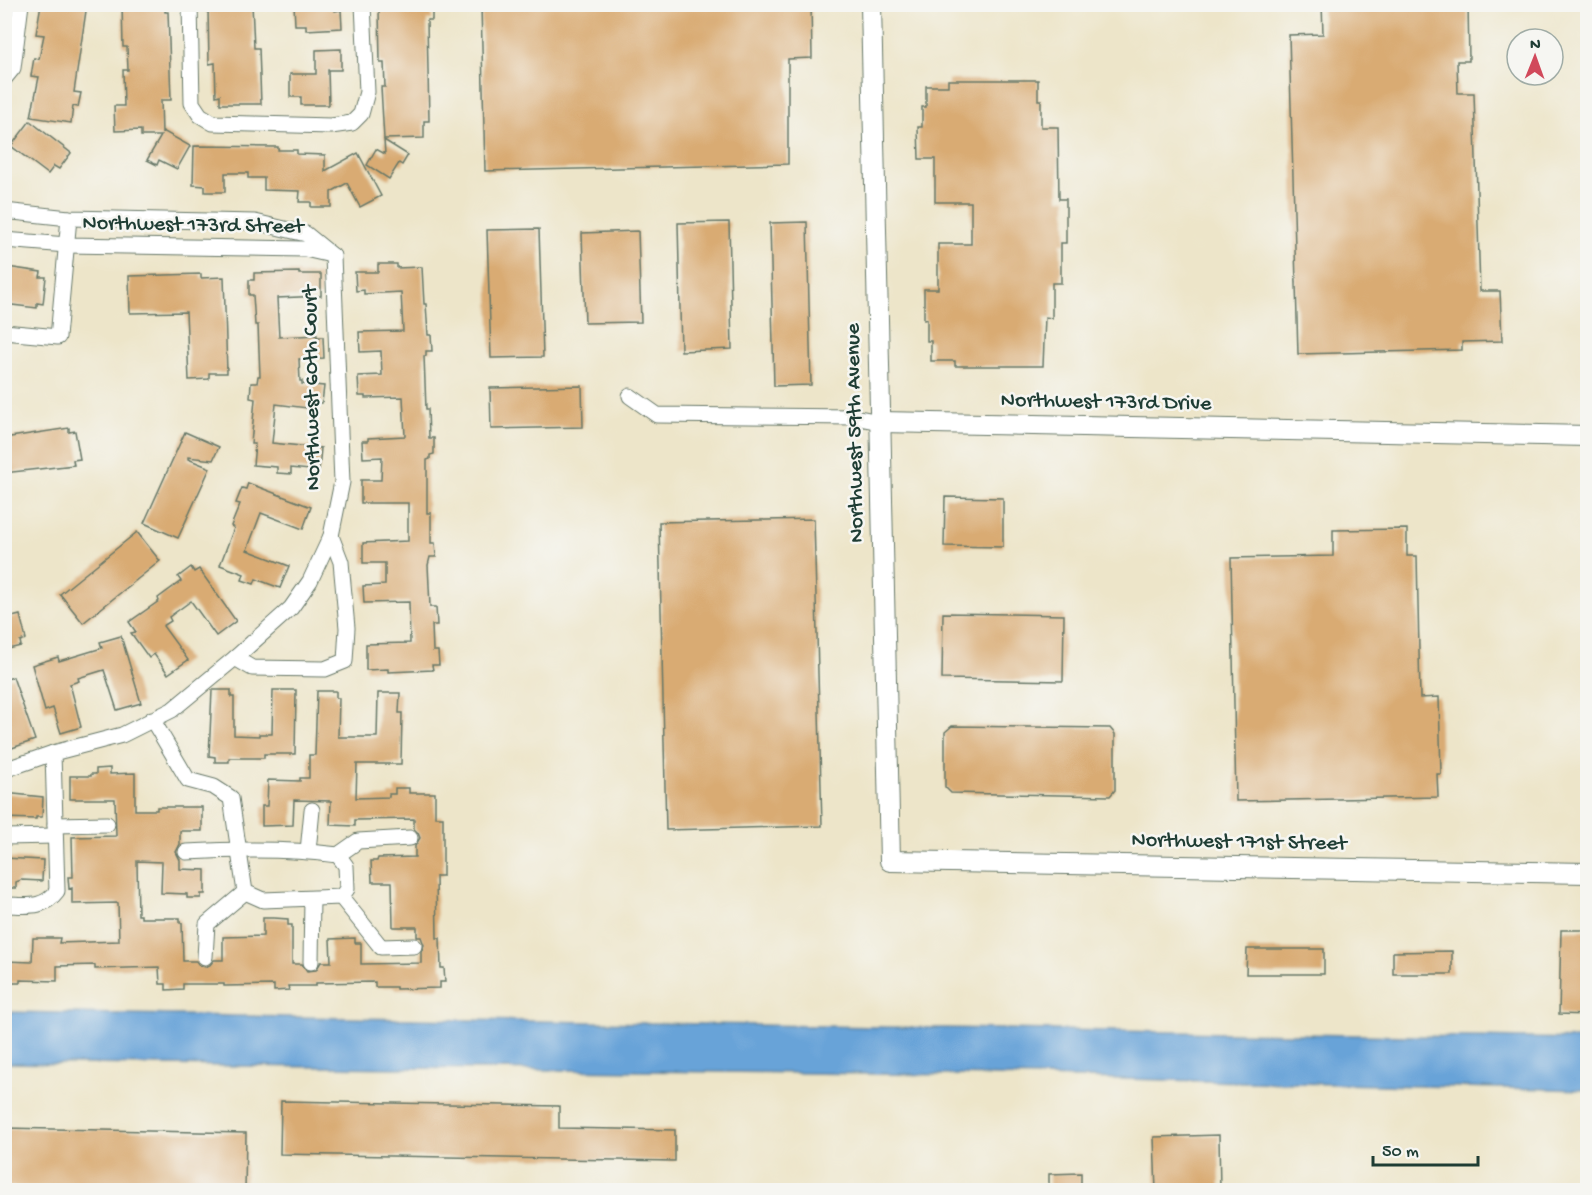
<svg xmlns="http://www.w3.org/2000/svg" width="1592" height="1195" viewBox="0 0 1592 1195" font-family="'Gochi Hand',sans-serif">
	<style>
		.water { fill: #67a3d8; stroke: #437086; stroke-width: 1.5 }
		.building { fill: #d9ab73 }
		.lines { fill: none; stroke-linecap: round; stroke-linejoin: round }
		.minor-casing { stroke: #677868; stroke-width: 17 }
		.tertiary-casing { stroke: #677868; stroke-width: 22 }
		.minor { stroke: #fff; stroke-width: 15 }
		.tertiary { stroke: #fff; stroke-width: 20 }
		.labels { text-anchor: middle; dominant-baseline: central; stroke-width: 5; stroke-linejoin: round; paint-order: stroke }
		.street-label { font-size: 22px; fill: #1f3d34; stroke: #f6f6f2 }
	</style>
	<rect width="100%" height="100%" fill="#f6f6f2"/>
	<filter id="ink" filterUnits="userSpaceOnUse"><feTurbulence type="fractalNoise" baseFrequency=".0167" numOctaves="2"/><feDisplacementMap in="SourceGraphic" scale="12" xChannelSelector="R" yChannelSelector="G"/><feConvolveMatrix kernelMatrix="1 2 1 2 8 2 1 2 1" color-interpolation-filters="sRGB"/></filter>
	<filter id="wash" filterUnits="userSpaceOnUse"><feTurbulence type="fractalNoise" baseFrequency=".008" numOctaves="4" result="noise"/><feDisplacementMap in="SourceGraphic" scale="24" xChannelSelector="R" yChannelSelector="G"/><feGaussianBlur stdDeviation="1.35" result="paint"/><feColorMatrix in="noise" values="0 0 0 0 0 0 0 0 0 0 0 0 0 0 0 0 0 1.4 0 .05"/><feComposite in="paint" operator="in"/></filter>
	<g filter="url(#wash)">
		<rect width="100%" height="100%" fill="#ede5c9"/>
		<path class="water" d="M5,1012l1582,27 1,51 -635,-15 -948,-12z"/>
		<g id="blocks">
			<g class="building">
				<path d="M41,4h46l-13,88 7,1 -3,14 -5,-1 -2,17 -40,-6 8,-40 -8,-1 3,-18 5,1 5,-24 -8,-1z"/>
				<path d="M122,4h43v8h3l3,88h-10l1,34 1,-3 27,15 -13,23 -18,-9 -2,5 -10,-5 14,-24h-20v-6l-26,1 -1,-25h10l-1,-36h5l-1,-23h-4z"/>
				<path d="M215,4h37l2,44h5l2,56h-41v-9l-4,1 -1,-33 -6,1 -1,-56h7z"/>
				<path d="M294,4h40l1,7 6,-1 1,18 -36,2v-5h-11z"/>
				<path d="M392,4h40v16h-5l2,101h-5v17l-40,1 -3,-52h4l-1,-24h-4l-1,-55 13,1z"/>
				<path d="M523,4h288l1,54 -24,1v105l-303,7 -4,-166z"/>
				<path d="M1322,4h146l1,57h-12l1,32h16l6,198h20l2,50 -40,1v8l-164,4 -9,-319 34,-1z"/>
				<path d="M341,49v21h-13l1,35h-28v-8h-11v-23h26v-24z"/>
				<path d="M948,80h90v20h3v27h17l1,72h7v44h-5v40h-9v35l-7,-1 -2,49h-88v-5h-24v-20h-4v-22l-3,1v-31h14v-45h33v-42h-36v-43h-16l-1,-32h4v-20h4v-21h22z"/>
				<path d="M30,121l41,32 -12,16 -5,-3 -6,8 -37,-28z"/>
				<path d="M384,140l24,15 -6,10 -3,-2 -10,16 -22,-14 9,-16 9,5z"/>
				<path d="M194,146l84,1v3h19v4l28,1v16l33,-18 23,43 -21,11 -13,-24 -16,9v15h-20v-5h-12l1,-11 -36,-1v-12h-16v-5h-23v19h-20v-6l-12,-1z"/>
				<path d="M729,222l3,127 -51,2 -3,-128z"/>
				<path d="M807,222l4,163 -37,1 -4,-163z"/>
				<path d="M539,229l4,128 -52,1 -4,-128z"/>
				<path d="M638,231l3,91 -56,1 -3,-90z"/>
				<path d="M378,264h19v4l25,-1 2,37h2l2,31h3l1,16h-6v5h-2l2,53h2l1,29h5v16l-4,1v4l-3,1v53h4v30h4l1,14h-6l-2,8 2,42h6l1,18h-5l1,26h5l1,14h-7l1,5 -45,2v-3l-22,1v-26l44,-1 -1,-41 -45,1 -1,-17 22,-1v-22h-22v-20l45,-2v-38h-47v-23h20l1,-23 -19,1 -1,-17h6v-3l37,-2 -2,-39 -38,1v-2h-6l-1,-20 24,-1 -1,-24 -21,1 -1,-20 44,-1 -2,-39 -37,2v-4l-8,1 -1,-19h23z"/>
				<path d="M7,267l34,5 -1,5h6l-3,27 -6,-1v5l-33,-4v-32h2z"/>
				<path d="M299,272v2h22v22l-44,2 2,39 38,-2v2h6l1,21 -25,1 1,22h2v3l22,2 -2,17h-6l-1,6 -39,-5 -4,39 49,5 -2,23 -28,-3v6l-14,-1v-6l-24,-2 2,-21h-4l4,-45 -5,-1 1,-15h6l1,-7h2l-2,-51h-3l-2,-30h-4v-15h5v-7z"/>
				<path d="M201,274v4l23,-1 3,96h-18v6l-20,1 -3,-68 -56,1 -1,-37z"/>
				<path d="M582,386l1,41 -92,2 -1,-41z"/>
				<path d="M69,428v4l6,-1 5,28 -7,1 1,5 -70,8v-35z"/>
				<path d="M185,432l34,15 -6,13 -25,-3v2l22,9 -32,70 -34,-15z"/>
				<path d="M248,483l63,24 -8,22 -42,-16 -14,37 42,16 -9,22 -24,-9 -2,5 -12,-4 2,-6 -24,-9 14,-37 -3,-2 9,-22 -4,-1 6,-15 4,1z"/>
				<path d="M945,497l58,1v49l-59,-1z"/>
				<path d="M814,519l8,307 -156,4 -7,-308z"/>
				<path d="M1407,529v27h10l3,142 19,-1 2,77h-4l1,23 -202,4 -5,-243 102,-2v-26z"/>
				<path d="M137,532l23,29 -77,62 -23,-29z"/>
				<path d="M191,567l3,5 5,-3 37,52 -20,15 -25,-35 -22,16 2,4 -8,5 25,34 -20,14 -14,-20 -5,4 -18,-25 5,-1 -7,-10 30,-21 -1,-3 23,-17 -3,-4z"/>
				<path d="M943,613l121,2 -1,66 -121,-2z"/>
				<path d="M20,615l6,24 -6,2 1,5 -17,4v-31z"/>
				<path d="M121,636l20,67 -24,7 -13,-40 -26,8 1,3 -9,3 11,43 -20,6 -8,-25 -8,3 -13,-46 26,-8 1,4 43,-13 -2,-6z"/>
				<path d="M13,677l22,63 -23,8 -8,-20v-48z"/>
				<path d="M212,690h19v7h3v38l25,1v-2h13l1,-44h23l-1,64h-31v4h-35v4h-14v-5l-6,-1z"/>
				<path d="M317,691h19v7h3l-1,39h39l1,-44h22l-1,20h3l-1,51h-44l-1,34 33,-1v-3h6v-6h14v5h26v24h8v59h-7l1,62h3l1,30h3l1,14h-5v6l-44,1v-2h-21v-5l-59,1v3h-28l1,4 -15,1v-6l-50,1v-2h-41v5l-17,1v-6h-6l-1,-17 -64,2v-4l-38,1v15l-37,-1v3h-16v-22l28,1 1,-24h27l-1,5 60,-2 -1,-38 -46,1v-16l-3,1 -1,-12h5l-1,-40 44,-1 -1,-37h-45v-23h21v-2h5v-5l14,-1v6l25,-1v37h22v-3h45v24h-22v13l-4,8 4,8v9l25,1v24h-4v4h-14v-4l-26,-1 1,-31 -25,-1 1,54h3v3h39v5h2l1,38h13l3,4 6,2 5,-2 4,-5h9v-23l40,-1v-18h11l14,1v6h4v39h10l5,7 9,-1 5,-8h10l-1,-23 25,-1v5h6v21l60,-1v-11l3,-7 -3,-8h-4v-10h-24l-1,-45h-20l-1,-21h6l1,-3 37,-1v-11l5,-8 -2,-5 -4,-4v-10l-59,1v6l-25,-1 1,-24 -37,-1 -1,25 -31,1v-20h5l1,-26 32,1v-3h9v-23h6z"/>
				<path d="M952,726l158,2 5,6v56l-5,6 -159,-3 -6,-6v-55z"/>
				<path d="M4,793l39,4 -1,20h-6v2l-32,-1z"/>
				<path d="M4,858l39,2 -1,21 -21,-1 -5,2v6h-12z"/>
				<path d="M1561,930h26v85l-28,-1z"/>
				<path d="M1247,949h77v25h-78z"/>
				<path d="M1452,951v23h-59v-22z"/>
				<path d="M281,1101l278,5v22l116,2v31l-395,-7z"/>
				<path d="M4,1128l242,5 -1,58 -241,-4z"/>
				<path d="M1219,1135l1,56h-64l-2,-54z"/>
				<path d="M1081,1173v18h-32v-17z"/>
			</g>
		</g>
	</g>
	<g filter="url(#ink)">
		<use href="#blocks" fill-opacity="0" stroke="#677868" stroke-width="1.5"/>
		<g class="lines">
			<defs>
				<g id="minor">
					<path d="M190,4l2,99 8,12 13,8 118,3 21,-3 9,-9 6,-22 -4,-88"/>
					<path d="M4,79l9,-11 8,-64"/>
					<path d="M4,211l65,7 186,4 51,12 27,22"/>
					<path d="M4,240l63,5 238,4 22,5"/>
					<path d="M4,332l54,5 11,-119"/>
					<path d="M630,396l27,19 197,2 26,5"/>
					<path d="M235,658l17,10 73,1 20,-8 2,-33 -6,-66 -10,-26 11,-54 -9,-226"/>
					<path d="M152,719l36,61 26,7 17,11 14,94"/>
					<path d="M4,770l49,-17 69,-18 50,-25 63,-52 56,-50 19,-27 21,-45"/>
					<path d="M55,825l52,-1"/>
					<path d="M4,837l51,-1"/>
					<path d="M308,851l4,-41"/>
					<path d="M186,852c51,-3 102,-4 152,3l20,-14 52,-3"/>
					<path d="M338,855l8,11 1,23 -6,8"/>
					<path d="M245,892l18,8 78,-3 40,50 33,-1"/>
					<path d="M4,905c22,0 39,5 53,-14l-4,-138"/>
					<path d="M205,957l2,-33 38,-32"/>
					<path d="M311,962l1,-63"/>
				</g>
				<g id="tertiary">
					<path d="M871,4l19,857 698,12"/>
					<path d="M880,422l708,14"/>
				</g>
			</defs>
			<use href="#minor" class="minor-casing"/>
			<use href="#tertiary" class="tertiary-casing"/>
			<use href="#minor" class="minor"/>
			<use href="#tertiary" class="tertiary"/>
		</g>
	</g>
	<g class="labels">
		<g class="street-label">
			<text transform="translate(193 226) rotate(1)">Northwest 173rd Street</text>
			<text transform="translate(313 388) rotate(-91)">Northwest 60th Court</text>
			<text transform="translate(1106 403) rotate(1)">Northwest 173rd Drive</text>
			<text transform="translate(856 433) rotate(-91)">Northwest 59th Avenue</text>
			<text transform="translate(1239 843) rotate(1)">Northwest 171st Street</text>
		</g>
	</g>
	<rect width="1592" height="1195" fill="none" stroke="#f6f6f2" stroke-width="24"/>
	<g transform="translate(1535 57) rotate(1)"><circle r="28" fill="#f6f6f2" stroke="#a0aca6" stroke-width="1.5"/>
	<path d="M0-4.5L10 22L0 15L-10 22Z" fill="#d1495b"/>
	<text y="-9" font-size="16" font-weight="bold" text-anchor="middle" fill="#1f3d34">N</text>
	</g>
	<path d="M1373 1156v9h105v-9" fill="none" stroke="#1f3d34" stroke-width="3"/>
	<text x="1382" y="1156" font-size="18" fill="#1f3d34" stroke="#f6f6f2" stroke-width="4.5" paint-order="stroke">50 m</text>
</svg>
